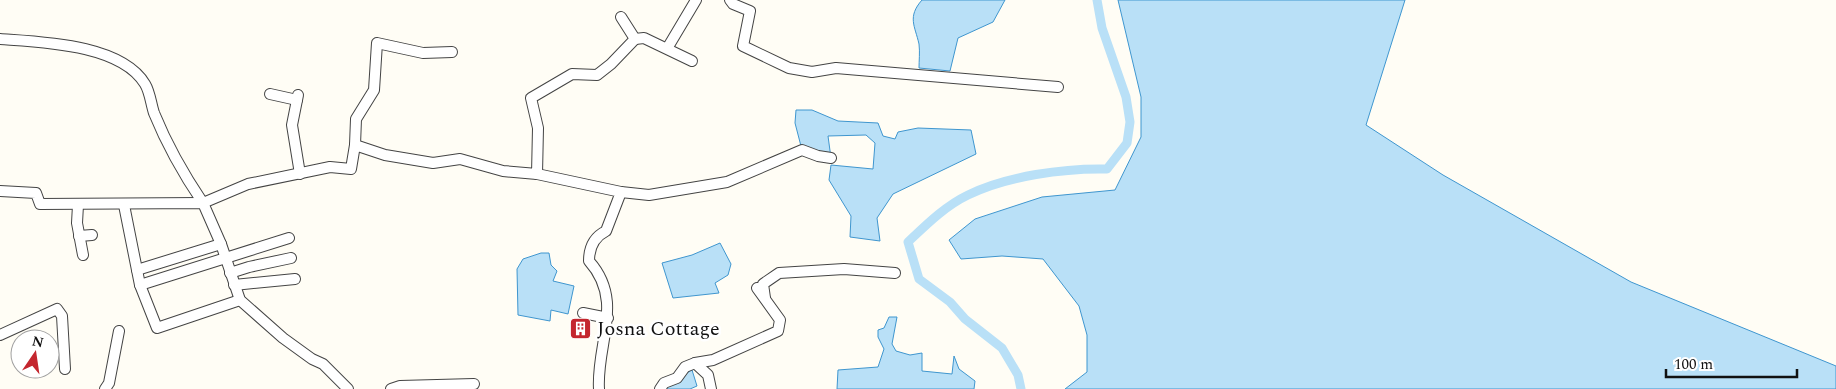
<svg xmlns="http://www.w3.org/2000/svg" width="1836" height="389" viewBox="0 0 1836 389" font-family="Spectral,serif">
	<style>
		.water { fill: #b9e0f7; stroke: #3f96cf }
		.lines { fill: none; stroke-linecap: round; stroke-linejoin: round }
		.canal { stroke: #b9e0f7; stroke-width: 9 }
		.minor-casing { stroke: #444; stroke-width: 12 }
		.minor { stroke: #fff; stroke-width: 10 }
		.labels { text-anchor: middle; dominant-baseline: central; stroke-width: 5; stroke-linejoin: round; paint-order: stroke }
		.poi-label { font-size: 20px; fill: #111; stroke: #fff; text-anchor: start }
	</style>
	<rect width="100%" height="100%" fill="#fffdf5"/>
	<g class="water">
		<path d="M922,0h83l-12,22 -35,16 -8,33 -31,-3c0,-7 1,-16 0,-24 -4,-18 -12,-27 3,-44z"/>
		<path d="M1118,0h287l-39,125 77,50 188,107 205,84v23h-771l22,-17v-37l-8,-29 -36,-47 -41,-3 -41,3 -12,-19 26,-21 67,-22 73,-7 26,-53v-40z"/>
		<path d="M796,110h16l26,11 40,2 5,13 12,3 3,-7 20,-4 53,2 5,24 -83,40 -16,24 3,23 -30,-4 1,-21 -22,-36 2,-15 42,4 2,-26 -9,-8 -38,1 3,22 -29,-8 -7,-27z"/>
		<path d="M720,243l11,21 -3,11 -13,8 4,10 -46,5 -11,-35 30,-8z"/>
		<path d="M541,253h8l2,12 6,6 -4,10 21,5 -6,28 -17,-4 -1,11 -32,-6 -1,-46 6,-10z"/>
		<path d="M889,317h8l-5,27 4,7 14,4 12,-2v18l30,3 2,-18 5,13 16,12 -1,8h-137l1,-19 40,-3 6,-18 -6,-12v-7l6,-2z"/>
		<path d="M692,370l5,16 -7,3h-24l-1,-4z"/>
	</g>
	<g class="lines">
		<path class="canal" d="M1021,389l-3,-14 -16,-27 -37,-29 -15,-17 -31,-23 -11,-37c18,-17 37,-36 60,-47 38,-19 97,-27 139,-26l20,-26 3,-21 -4,-25 -24,-69 -5,-28"/>
		<defs>
			<g id="minor">
				<path d="M730,0l3,4 17,7 -7,35 46,22 23,4 24,-4 222,19"/>
				<path d="M0,39c41,3 121,5 145,45 5,8 6,20 9,29 13,32 30,62 49,90l45,-19 82,-17 21,2 4,-24 30,10 48,8 27,-4 43,12 34,3 1,-46 -7,-30 41,-24 25,1 14,-11 24,-25 -14,-22"/>
				<path d="M635,39l9,-1 48,23"/>
				<path d="M668,47l28,-47"/>
				<path d="M270,94l27,6"/>
				<path d="M298,95l-6,30 8,49"/>
				<path d="M355,145l1,-26 18,-29 3,-47 46,10 29,-1"/>
				<path d="M537,174l84,18 -15,39c-12,6 -17,17 -17,30 36,40 7,83 10,128"/>
				<path d="M0,191l36,2 4,11 163,-1 18,41 19,56 43,38 29,21 11,5 25,25"/>
				<path d="M621,192l28,3 78,-13 75,-32 16,6 13,2"/>
				<path d="M78,205l-1,18 6,32"/>
				<path d="M124,205l16,80 17,43 83,-28"/>
				<path d="M79,236l13,-1"/>
				<path d="M137,270l84,-26"/>
				<path d="M230,273l19,-6 42,-9"/>
				<path d="M140,285l149,-47"/>
				<path d="M234,285l61,-6"/>
				<path d="M765,298l-2,-14 16,-11 65,-4 51,4"/>
				<path d="M583,313l25,5"/>
				<path d="M0,335l57,-26 5,7 3,53"/>
				<path d="M695,363l13,12 3,14"/>
				<path d="M105,389l4,-6 10,-52"/>
				<path d="M391,389l9,-3 74,-2"/>
				<path d="M660,389l4,-6 13,-5 8,-11 10,-4 18,-3 65,-29 2,-11 -23,-32"/>
			</g>
		</defs>
		<use href="#minor" class="minor-casing"/>
		<use href="#minor" class="minor"/>
	</g>
	<defs>
		<symbol id="building-square" viewBox="-11 -11 22 22"><rect x="-9" y="-9" width="18" height="18" rx="4" fill="#c4262e" stroke="#fff"/><path d="M-4-6H4V6H1V3H-1V6H-4ZM-2.5-4.3h1.7v1.8h-1.7ZM.8-4.3h1.7v1.8H.8ZM-2.5-1h1.7V.8h-1.7ZM.8-1h1.7V.8H.8Z" fill="#fff"/></symbol>
	</defs>
	<g fill-rule="evenodd">
		<use href="#building-square" x="568" y="316" width="25" height="25"/>
	</g>
	<g class="labels">
		<g class="poi-label">
			<text x="597" y="329">Josna Cottage</text>
		</g>
	</g>
	<g transform="translate(35 354) rotate(13)"><circle r="24" fill="#ffffff" stroke="#a0a0a0"/>
	<path d="M0-4L9 19L0 12L-9 19Z" fill="#c4262e"/>
	<text y="-8" font-size="14" font-weight="bold" text-anchor="middle" fill="#111111">N</text>
	</g>
	<path d="M1666 369v8h131v-8" fill="none" stroke="#111111" stroke-width="2.5"/>
	<text x="1674" y="369" font-size="15" fill="#111111" stroke="#ffffff" stroke-width="4" paint-order="stroke">100 m</text>
</svg>
